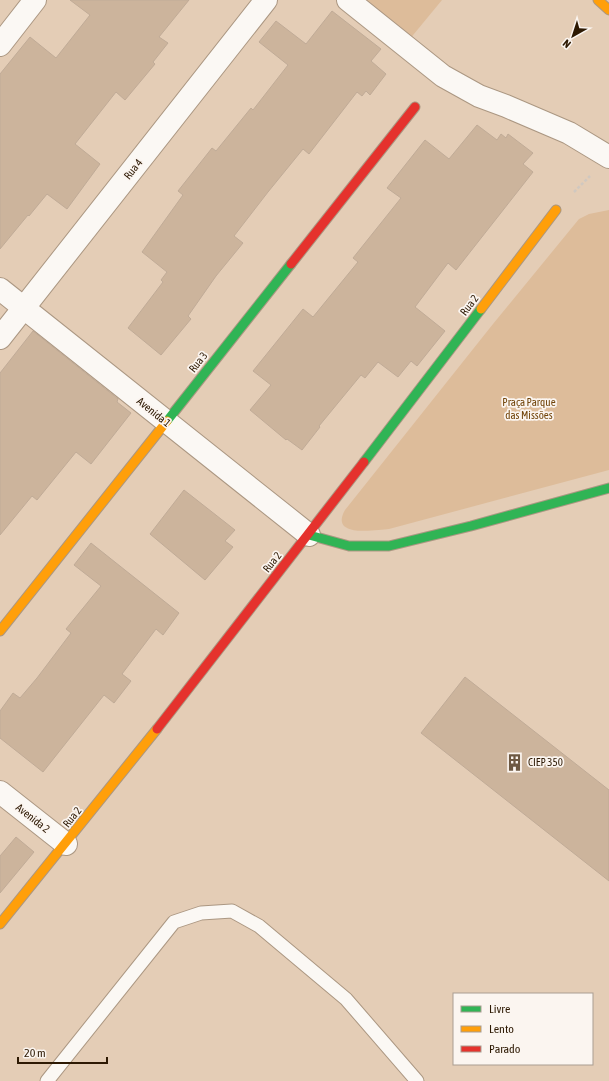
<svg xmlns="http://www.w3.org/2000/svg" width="609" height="1081" viewBox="0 0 609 1081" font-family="'Asap Condensed',sans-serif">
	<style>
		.green { fill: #ddbc9a }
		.building { fill: #ccb49c; stroke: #c0ab97 }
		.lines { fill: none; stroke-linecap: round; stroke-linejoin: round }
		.lane-casing { stroke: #ab9782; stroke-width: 15 }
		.street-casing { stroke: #ab9782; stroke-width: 24 }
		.fast-casing { stroke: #ab9782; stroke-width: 11 }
		.slow-casing { stroke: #ab9782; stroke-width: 11 }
		.jam-casing { stroke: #ab9782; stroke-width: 11 }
		.path { stroke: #d0c8c0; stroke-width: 2.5; stroke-dasharray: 3 2; stroke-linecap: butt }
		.lane { stroke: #fbf8f4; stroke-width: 13 }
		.street { stroke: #fbf8f4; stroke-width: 22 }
		.fast { stroke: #30b455; stroke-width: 9 }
		.slow { stroke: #ff9f0a; stroke-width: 9 }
		.jam { stroke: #e5322d; stroke-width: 9 }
		.labels { text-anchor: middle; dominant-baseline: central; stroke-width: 3.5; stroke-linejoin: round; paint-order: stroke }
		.street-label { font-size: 11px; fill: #2d1903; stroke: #fbf5f0 }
		.park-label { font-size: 11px; fill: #714409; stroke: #fbf5f0 }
		.poi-label { font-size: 11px; fill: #2d1903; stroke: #fbf5f0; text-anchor: start }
	</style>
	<rect width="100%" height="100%" fill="#e4cdb6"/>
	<g class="green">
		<path d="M360,0h82l-33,40z"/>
		<path d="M609,210v260l-220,59c-13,1 -60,9 -44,-19l148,-186 86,-105 10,-5z"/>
	</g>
	<g class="building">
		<path d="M70,0h119l-30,37 9,6 -15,19 2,2 -30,36 -9,-8 -41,52 25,20 -33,45 -20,-15 -18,22 -1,-1 -28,34v-175l30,-37 26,21 34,-43z"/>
		<path d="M332,11l49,38 -10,12 15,13 -16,21 -4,-4 -4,5 -5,-4 -48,62 -6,-5 -35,43 -34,44 9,7 -27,33 -28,40 3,3 -30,36 -33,-27 35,-46 -2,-2 6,-8 -25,-20 41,-57 -5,-4 34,-43 4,3 35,-43 2,2 35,-45 -29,-23 17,-21 30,23z"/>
		<path d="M477,125l20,15 4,-6 5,4 2,-4 25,19 -10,11 10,8 -77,98 -8,-7 -33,44 30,24 -28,35 -6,-5 -13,16 -20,-15 -13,16 -4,-3 -42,51 1,1 -18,23 -15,-11 -1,1 -36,-30 21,-25 -18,-14 50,-62 10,8 45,-55 -5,-4 48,-60 -14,-10 38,-48 24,19z"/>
		<path d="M33,331l85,68 -1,3 14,11 -40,51 -15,-12 -39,48 -5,-4 -32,39v-162z"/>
		<path d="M184,490l51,40 -10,11 8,6 -28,33 -55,-46z"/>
		<path d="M91,543l88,70 -16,22 -7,-6 -34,45 9,7 -17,22 -10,-8 -61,77 -43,-34v-27l13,-18 7,5 17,-20 34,-45 -5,-4 35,-43 -27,-21z"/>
		<path d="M465,677l144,113v91l-188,-148z"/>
		<path d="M16,837l18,15 -34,41v-37z"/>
	</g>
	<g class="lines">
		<defs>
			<path id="lane" d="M47,1081l127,-159 27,-9 31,-2 27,15 87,73 71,82"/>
			<g id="street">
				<path d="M348,0l95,76 36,20 27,10 63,27 40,24"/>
				<path d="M0,45l35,-45"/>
				<path d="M0,289l309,246"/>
				<path d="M0,338l266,-338"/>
				<path d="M0,792l66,52"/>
			</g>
			<g id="fast">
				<path d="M167,421l124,-157"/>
				<path d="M364,462l117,-153"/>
				<path d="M309,535l40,11h40l82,-20 138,-38"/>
			</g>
			<g id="slow">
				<path d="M598,0l11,10"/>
				<path d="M481,309l75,-99"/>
				<path d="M0,631l167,-210"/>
				<path d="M0,924l157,-195"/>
			</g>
			<g id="jam">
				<path d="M291,264l124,-157"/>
				<path d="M157,729l207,-267"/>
			</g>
		</defs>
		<use href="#lane" class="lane-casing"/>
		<use href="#street" class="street-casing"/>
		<use href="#fast" class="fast-casing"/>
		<use href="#slow" class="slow-casing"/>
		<use href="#jam" class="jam-casing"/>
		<path class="path" d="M574,192l16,-16"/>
		<use href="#lane" class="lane"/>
		<use href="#street" class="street"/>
		<use href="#fast" class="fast"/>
		<use href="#slow" class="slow"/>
		<use href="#jam" class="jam"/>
	</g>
	<defs>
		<symbol id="building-bare" viewBox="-9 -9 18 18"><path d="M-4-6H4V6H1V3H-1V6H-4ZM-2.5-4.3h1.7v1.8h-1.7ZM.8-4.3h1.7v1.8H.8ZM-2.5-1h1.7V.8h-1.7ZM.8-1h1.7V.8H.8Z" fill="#6d5842" stroke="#fbf5f0" stroke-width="2.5" paint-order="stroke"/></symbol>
	</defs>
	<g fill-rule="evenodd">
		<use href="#building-bare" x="502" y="750" width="25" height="25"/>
	</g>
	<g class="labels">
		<g class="street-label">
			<text transform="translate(133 169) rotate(-52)">Rua 4</text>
			<text transform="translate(469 305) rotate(-53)">Rua 2</text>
			<text transform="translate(198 362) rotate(-52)">Rua 3</text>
			<text transform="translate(154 412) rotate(39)">Avenida 1</text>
			<text transform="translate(272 562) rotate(-52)">Rua 2</text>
			<text transform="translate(72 817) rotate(-52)">Rua 2</text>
			<text transform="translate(33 818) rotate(38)">Avenida 2</text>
		</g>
		<g class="park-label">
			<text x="529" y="402">Praça Parque<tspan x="529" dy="13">das Missões</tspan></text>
		</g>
		<g class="poi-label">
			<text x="528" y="762">CIEP 350</text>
		</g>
	</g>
	<rect x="453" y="993" width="140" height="72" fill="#fbf5f0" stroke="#a99d91"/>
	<rect x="461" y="1006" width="20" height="6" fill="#30b455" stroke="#a99d91"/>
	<text x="489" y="1013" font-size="12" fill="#2d1903">Livre</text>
	<rect x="461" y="1026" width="20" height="6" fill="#ff9f0a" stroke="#a99d91"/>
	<text x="489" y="1033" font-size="12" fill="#2d1903">Lento</text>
	<rect x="461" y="1046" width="20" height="6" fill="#e5322d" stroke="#a99d91"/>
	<text x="489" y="1053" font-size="12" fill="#2d1903">Parado</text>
	<g transform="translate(573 36) rotate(219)" stroke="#fbf5f0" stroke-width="3" paint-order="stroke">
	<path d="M0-3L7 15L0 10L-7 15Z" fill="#2d1903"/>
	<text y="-6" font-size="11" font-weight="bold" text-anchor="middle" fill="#2d1903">N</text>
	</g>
	<path d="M18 1057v6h89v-6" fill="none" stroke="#2d1903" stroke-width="2"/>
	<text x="24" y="1057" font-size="12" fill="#2d1903" stroke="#fbf5f0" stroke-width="3" paint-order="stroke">20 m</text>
</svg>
